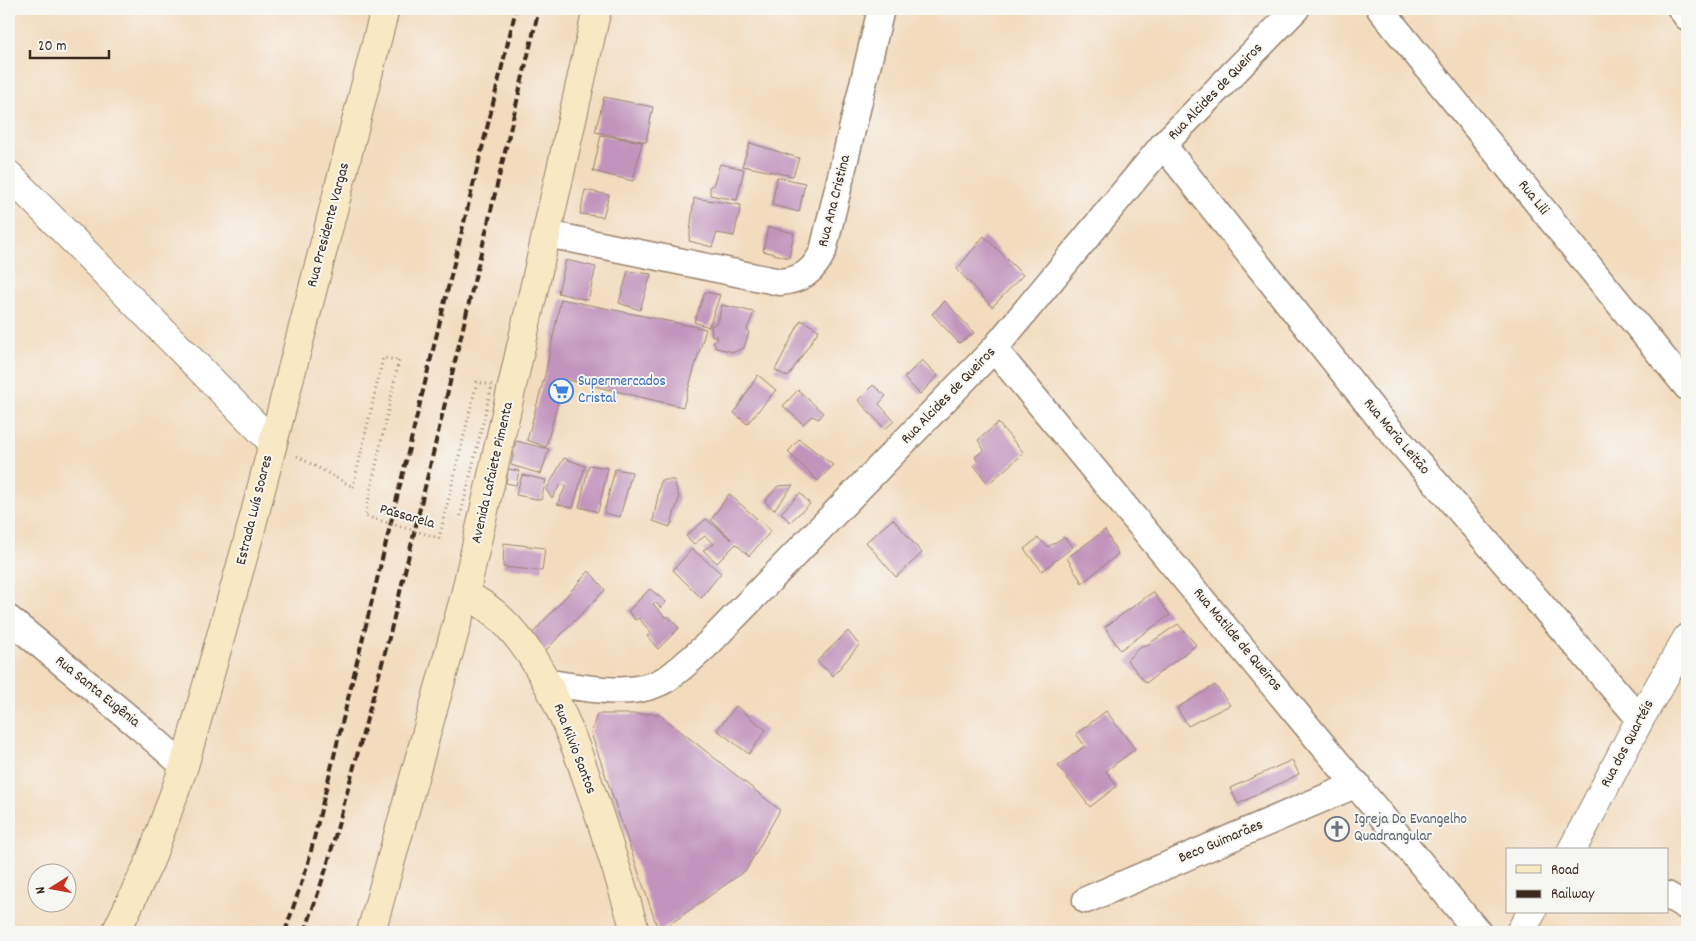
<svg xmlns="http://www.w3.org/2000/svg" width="1696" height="941" viewBox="0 0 1696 941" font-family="Dekko,sans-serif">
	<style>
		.building { fill: #c294bd }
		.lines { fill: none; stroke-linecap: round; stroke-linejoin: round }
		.minor-casing { stroke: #97826e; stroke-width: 29 }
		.tertiary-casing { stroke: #97826e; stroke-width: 30 }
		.secondary-casing { stroke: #97826e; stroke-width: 30 }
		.path { stroke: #97826e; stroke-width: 3; stroke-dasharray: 1 4; stroke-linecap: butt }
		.minor { stroke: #fff; stroke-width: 26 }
		.tertiary { stroke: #fff; stroke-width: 28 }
		.secondary { stroke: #f8e8c3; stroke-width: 28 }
		.rail { stroke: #3b2a1e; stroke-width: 4; stroke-dasharray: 8 4; stroke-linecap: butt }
		.path-bridge { stroke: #97826e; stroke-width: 3; stroke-dasharray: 1 4; stroke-linecap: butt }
		.labels { text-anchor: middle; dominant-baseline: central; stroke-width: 4; stroke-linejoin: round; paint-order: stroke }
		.street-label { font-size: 15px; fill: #3b2a1e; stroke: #f6f6f2 }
		.shop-label { font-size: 15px; fill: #366cbe; stroke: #f6f6f2; text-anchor: start }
		.worship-label { font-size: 15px; fill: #5b616d; stroke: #f6f6f2; text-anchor: start }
	</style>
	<rect width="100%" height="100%" fill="#f6f6f2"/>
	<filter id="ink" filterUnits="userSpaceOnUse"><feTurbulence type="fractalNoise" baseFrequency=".02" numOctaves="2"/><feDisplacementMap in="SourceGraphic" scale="10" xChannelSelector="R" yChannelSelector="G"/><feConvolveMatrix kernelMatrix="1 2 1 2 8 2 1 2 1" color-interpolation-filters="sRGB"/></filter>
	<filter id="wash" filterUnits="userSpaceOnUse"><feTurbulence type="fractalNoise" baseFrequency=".0096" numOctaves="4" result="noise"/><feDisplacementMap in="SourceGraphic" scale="20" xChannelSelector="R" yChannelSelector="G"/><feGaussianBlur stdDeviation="1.12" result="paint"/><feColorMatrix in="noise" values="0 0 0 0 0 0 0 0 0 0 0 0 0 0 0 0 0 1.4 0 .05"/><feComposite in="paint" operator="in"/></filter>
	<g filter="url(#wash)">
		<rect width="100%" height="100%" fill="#f3dbbd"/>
		<g id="blocks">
			<g class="building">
				<path d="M604,97l49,10 -7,35 -51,-10z"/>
				<path d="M601,135l41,7 -9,39 -40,-10z"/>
				<path d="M750,143l49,15 -6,18 -51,-10z"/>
				<path d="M720,164l24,5 -7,31 -27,-5v-9h3z"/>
				<path d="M777,177l28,6 -6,29 -27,-7z"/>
				<path d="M585,190l24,5 -6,22 -23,-3z"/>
				<path d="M694,198l47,7 -7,31 -17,-3 -5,14 -23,-6z"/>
				<path d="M768,227l26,6 -5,25 -26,-7z"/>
				<path d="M984,236l39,39 -31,32 -35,-38z"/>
				<path d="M566,260l30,7 -8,33 -30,-7z"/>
				<path d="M628,271l23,3 -11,36 -21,-7z"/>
				<path d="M705,292l15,3 -11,32 -15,-5z"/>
				<path d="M561,299l145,30 -23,78 -119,-28 -18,68 -19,-7 18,-65z"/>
				<path d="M945,301l29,32 -15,10 -27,-29z"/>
				<path d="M722,305l32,7 -7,17 2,3 -5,16 -10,4 -18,-4 -3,-7 4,-1 -1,-4h-4l-1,-10 7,-4z"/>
				<path d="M801,320l18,10 -31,47 -13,-7z"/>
				<path d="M922,360l16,16 -18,18 -16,-16z"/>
				<path d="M758,375l18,15 -29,34 -13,-11z"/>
				<path d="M873,385l13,11 -7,8 15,17 -9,8 -27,-29z"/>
				<path d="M798,390l25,23 -4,6 -7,-3 -9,8 -20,-18z"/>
				<path d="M998,423l26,30 -36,31 -14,-19 4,-3 -3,-5 9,-7 -6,-10z"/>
				<path d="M799,439l34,26 -15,16 -30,-29z"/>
				<path d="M516,441l33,8 -8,25 -30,-9z"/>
				<path d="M564,458l21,8 -12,42 -16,-4 9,-18 -5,-2 -9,14 -6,-8z"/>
				<path d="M589,465l19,3 -10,44 -19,-5z"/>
				<path d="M508,469l11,2 -3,14 -10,-2z"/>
				<path d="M615,469l17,3 -12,45 -16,-4z"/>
				<path d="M522,475l24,5 -5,20 -25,-5z"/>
				<path d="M661,480h13l5,18 -9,29 -17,-6z"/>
				<path d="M793,485l-19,25 -9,-9 13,-15z"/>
				<path d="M800,493l10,11 -20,18 -9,-9z"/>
				<path d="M729,494l42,37 -22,25 -13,-12 -19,19 -14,-13 11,-6 -9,-8 -11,8 -8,-8 20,-17 26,21 -21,-20z"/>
				<path d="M893,519l29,34 -26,24 -30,-35z"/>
				<path d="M1105,530l13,24 -36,29 -15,-25z"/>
				<path d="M1064,537l9,10 -31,24 -18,-22 14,-11 10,9z"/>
				<path d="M504,543l41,5 -3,23 -39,-4z"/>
				<path d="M692,549l29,24 -20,25 -28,-28z"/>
				<path d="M589,571l16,19 -61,62 -13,-17z"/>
				<path d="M650,589l16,13 -5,6 -6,-6 -2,2 13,14 2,-2 11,12 -21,21 -11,-13 4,-3 -12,-15 -4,2 -7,-9z"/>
				<path d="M1153,592l17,23 -50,35 -15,-23z"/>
				<path d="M1178,624l18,21 -50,38 -19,-23 14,-14 6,-1z"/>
				<path d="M848,631l11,14 -26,31 -16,-15z"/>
				<path d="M1215,685l15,20 -42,21 -11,-18z"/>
				<path d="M736,706l30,24 -17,24 -32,-24z"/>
				<path d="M1106,711l29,38 -29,22 11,15 -27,21 -32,-41 27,-20 -9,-12z"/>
				<path d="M597,714h62l121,96 -34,60 -87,62 -68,-199z"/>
				<path d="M1292,760l7,14 -61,30 -8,-16z"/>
			</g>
		</g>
	</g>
	<g filter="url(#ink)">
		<use href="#blocks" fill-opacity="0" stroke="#97826e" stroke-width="1"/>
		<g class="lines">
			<defs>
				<g id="minor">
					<path d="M1380,9l307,378"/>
					<path d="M1681,9l6,8"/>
					<path d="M1163,145l214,270 263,304"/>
					<path d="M547,234l233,48c22,-2 34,-11 43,-31l58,-242"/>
					<path d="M994,349l484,583"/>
					<path d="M9,619l132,109 43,38"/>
					<path d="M548,683c37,4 86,17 120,-5 14,-10 28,-23 41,-35l285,-294 169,-204 133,-136"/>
					<path d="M1667,895l20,12"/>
					<path d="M1086,900l271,-116"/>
				</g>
				<g id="tertiary">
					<path d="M9,175l263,267"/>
					<path d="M1572,850l68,-131 47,-81"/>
					<path d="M1520,932l12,-20"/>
				</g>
				<g id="secondary">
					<path d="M465,595c76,31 114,160 138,232 11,35 23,70 32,105"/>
					<path d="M116,932l34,-71 34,-95 64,-226 137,-531"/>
					<path d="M371,932l94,-337 132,-586"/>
				</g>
			</defs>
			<use href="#minor" class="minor-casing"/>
			<use href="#tertiary" class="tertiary-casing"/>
			<use href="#secondary" class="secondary-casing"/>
			<path class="path" d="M297,456l56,31"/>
			<use href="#minor" class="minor"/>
			<use href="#tertiary" class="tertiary"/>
			<use href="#secondary" class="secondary"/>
			<g class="rail">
				<path d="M285,932l23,-69 208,-854"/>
				<path d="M305,932l22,-66 63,-232 149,-625"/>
			</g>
			<path class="path-bridge" d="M353,487l30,-129 16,2 -34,156 74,22 38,-156 15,3 -32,133"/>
		</g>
	</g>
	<defs>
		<symbol id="supermarket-ring" viewBox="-11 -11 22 22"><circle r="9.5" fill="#f6f6f2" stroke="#3f7fe0" stroke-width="1.5"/><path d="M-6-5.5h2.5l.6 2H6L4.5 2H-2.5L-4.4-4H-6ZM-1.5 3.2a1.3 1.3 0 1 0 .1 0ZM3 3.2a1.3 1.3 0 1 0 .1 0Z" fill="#3f7fe0"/></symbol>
		<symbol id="church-ring" viewBox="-11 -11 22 22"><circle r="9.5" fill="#f6f6f2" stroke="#6b7280" stroke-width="1.5"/><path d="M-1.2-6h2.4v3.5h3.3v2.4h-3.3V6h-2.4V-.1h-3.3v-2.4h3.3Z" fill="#6b7280"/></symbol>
	</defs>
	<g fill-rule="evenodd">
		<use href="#supermarket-ring" x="547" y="377" width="28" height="28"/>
		<use href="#church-ring" x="1323" y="815" width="28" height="28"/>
	</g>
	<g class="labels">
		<g class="street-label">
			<text transform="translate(1216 92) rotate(-46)">Rua Alcides de Queiros</text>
			<text transform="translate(1533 198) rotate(51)">Rua Lili</text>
			<text transform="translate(835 201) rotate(-76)">Rua Ana Cristina</text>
			<text transform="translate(329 225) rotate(-75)">Rua Presidente Vargas</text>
			<text transform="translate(949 396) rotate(-46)">Rua Alcides de Queiros</text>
			<text transform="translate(1396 437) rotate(50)">Rua Maria Leitão</text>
			<text transform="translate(493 473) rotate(-77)">Avenida Lafaiete Pimenta</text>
			<text transform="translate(255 510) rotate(-76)">Estrada Luís Soares</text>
			<text transform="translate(407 517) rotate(16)">Passarela</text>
			<text transform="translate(1237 640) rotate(50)">Rua Matilde de Queiros</text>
			<text transform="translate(97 692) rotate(39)">Rua Santa Eugênia</text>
			<text transform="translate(1628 744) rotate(-62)">Rua dos Quartéis</text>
			<text transform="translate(574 749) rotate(69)">Rua Kilvio Santos</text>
			<text transform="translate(1221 842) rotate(-23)">Beco Guimarães</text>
		</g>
		<g class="shop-label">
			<text x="578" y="382">Supermercados<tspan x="578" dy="17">Cristal</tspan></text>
		</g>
		<g class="worship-label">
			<text x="1354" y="820">Igreja Do Evangelho<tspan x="1354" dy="17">Quadrangular</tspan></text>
		</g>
	</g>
	<rect width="1696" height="941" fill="none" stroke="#f6f6f2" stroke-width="30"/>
	<rect x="1506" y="848" width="162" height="65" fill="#f6f6f2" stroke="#aba49d"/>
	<rect x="1516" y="865" width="25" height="8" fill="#f8e8c3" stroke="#aba49d"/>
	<text x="1551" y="874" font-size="15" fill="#3b2a1e">Road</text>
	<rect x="1516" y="890" width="25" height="8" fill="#3b2a1e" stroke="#aba49d"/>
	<text x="1551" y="898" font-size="15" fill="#3b2a1e">Railway</text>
	<g transform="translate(52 888) rotate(259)"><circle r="24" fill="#f6f6f2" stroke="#aba49d"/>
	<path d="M0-4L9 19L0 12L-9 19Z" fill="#c8321e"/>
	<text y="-8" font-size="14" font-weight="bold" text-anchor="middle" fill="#3b2a1e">N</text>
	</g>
	<path d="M30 50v8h79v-8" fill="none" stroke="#3b2a1e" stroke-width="2.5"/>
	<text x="38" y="50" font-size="15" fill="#3b2a1e" stroke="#f6f6f2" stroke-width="4" paint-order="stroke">20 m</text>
</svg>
